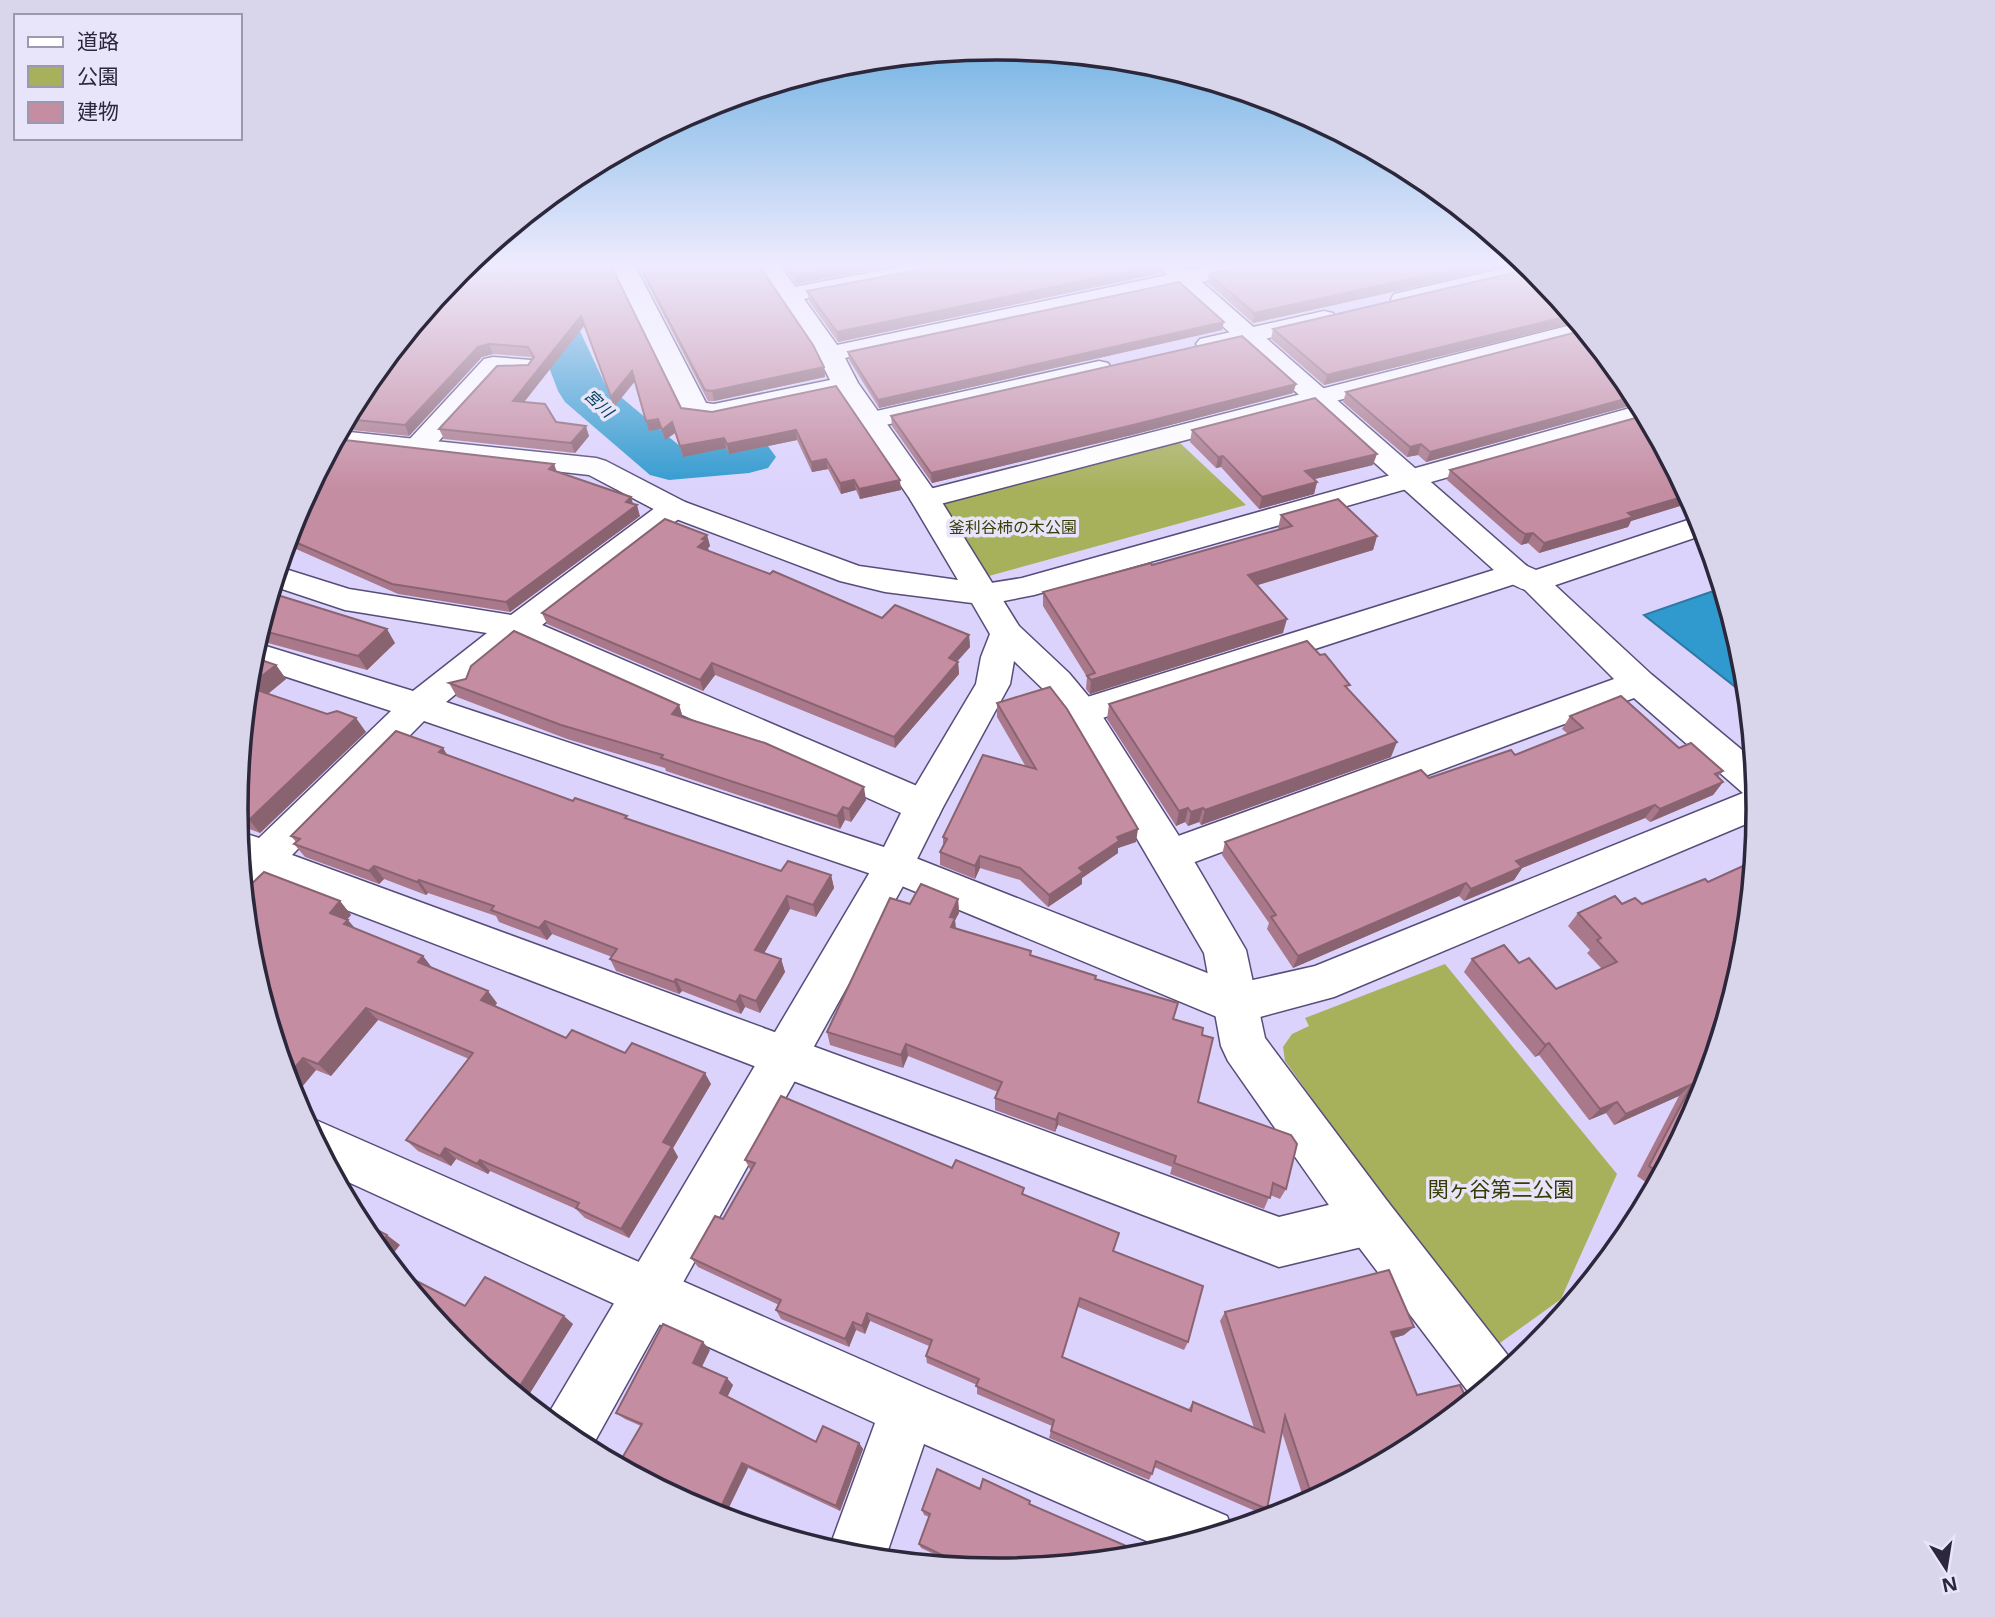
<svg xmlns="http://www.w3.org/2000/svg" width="1995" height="1617" viewBox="0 0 1995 1617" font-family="'Noto Sans','Noto Sans JP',sans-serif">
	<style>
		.green { fill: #a7b15c }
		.water { fill: #309ace; stroke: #2f78a2; stroke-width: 2 }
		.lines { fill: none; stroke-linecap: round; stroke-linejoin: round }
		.river { fill: #309ace; fill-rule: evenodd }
		.street-casing { stroke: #584c79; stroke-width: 3 }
		.secondary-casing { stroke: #584c79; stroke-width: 3 }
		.street { fill: #fff; fill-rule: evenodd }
		.secondary { fill: #fff; fill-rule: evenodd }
		.wall { fill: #a9798b }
		.shaded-wall { fill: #8a6371 }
		.building { fill: #c58da2; stroke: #8a6371; stroke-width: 2 }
		.labels { text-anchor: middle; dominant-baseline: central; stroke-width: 7; stroke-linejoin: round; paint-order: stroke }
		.far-water-label { font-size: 16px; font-style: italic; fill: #03405b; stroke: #e8e4f9 }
		.far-park-label { font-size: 16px; fill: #373c05; stroke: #e8e4f9 }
		.near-park-label { font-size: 21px; fill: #373c05; stroke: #e8e4f9 }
		.rim { fill: none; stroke: #2c273b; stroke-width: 3.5 }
	</style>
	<rect width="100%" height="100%" fill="#dcd3fd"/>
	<g class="green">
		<path d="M1179,442l67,63 -257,71 -49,-70 9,-5z"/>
		<path d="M1445,964l172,210 -56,125 -68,49 -208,-287 -2,-14 9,-13 17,-8 -4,-8z"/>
	</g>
	<path class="water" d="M1722,588l22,72 4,37 -104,-82z"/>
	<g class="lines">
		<path class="river" d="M449,282l89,15 16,4 16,9 35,74 76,63 68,-6 19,5 8,11 -8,11 -19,5 -80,7 -19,-5 -85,-73 -7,-11 -24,-63 -9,-6 -95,-17z"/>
		<defs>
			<g id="street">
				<path d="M475,264h31l-4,5 -45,18 -12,1 15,-19z"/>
				<path d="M916,264h47l-4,5 -8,2 -163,31 -8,-2 -4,-5 4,-5 8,-2z"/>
				<path d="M1522,264h6l11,10 -136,32 -9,-2 -3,-5 3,-5z"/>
				<path d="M1324,311l9,2 3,5 -3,5 -124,29 -9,-3 -4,-5 4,-5z"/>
				<path d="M1579,323l10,12 -664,173 -11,-3 -4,-6 4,-6z"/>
				<path d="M493,357l38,3 4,6 -4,6 -31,1 -72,80 -10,2 -10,-2 -4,-6 4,-6 76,-82z"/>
				<path d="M1099,361l9,2 4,6 -4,6 -236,53 -10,-2 -4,-6 4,-6 10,-2z"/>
				<path d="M1641,405l8,15 -615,175 -51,10 -11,-3 -5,-8 5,-8 50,-8z"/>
				<path d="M674,499l11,3 4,6 -4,6 -143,111 396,170 5,11 -5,11 -14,4 -14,-4 -390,-175 -74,60 462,153 327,129 80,-18 428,-173 -109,-95 -450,168 -14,5 -14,-5 -6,-11 6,-11 458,-165 -96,-96 -437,142 -13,-4 -5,-9 5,-9 448,-140 11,3 4,6 13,3 107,99 103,86 4,59 -424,178 -100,27 -354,-147 -456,-156 -132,134 987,362 91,-22 18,7 7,18 -7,18 -18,7 -91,22 -1011,-387 -9,9 -14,4 -7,-62 21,7 132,-127 -141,-46 6,-22 157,48 74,-58 -142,-23 -72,-24 6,-19 70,22 162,26 152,-113z"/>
				<path d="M318,1121l610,268 299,127 5,13 -67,20 -241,-105 -39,115 -36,-4 -20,-6 46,-126 -540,-247 -27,-51z"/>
			</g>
			<path id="secondary" d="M611,264h23l72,139 8,1 116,-24 -13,-26 -60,-90h22l58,81 330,-70 -10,-11h24l8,6 32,-6h42l-3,5 -58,13 325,284 9,4 164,-54 6,18 -162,55c-16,5 -25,-1 -39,-9l-326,-293 -334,71 13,25 82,116 79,127 50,47 25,30 90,141 62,106 19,88 123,164 125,160 1,2 -41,34 -121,-160 -124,-177 -7,-15 -17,-93 -136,-232 -23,-30 -31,-30 -4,23 -68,125 -34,68 -318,573 -16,-9 -28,-23 334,-563 30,-60 66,-111 5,-27 9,-23 -18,-31 -87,-11 -45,-11 -177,-67 -74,-39 -257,-29 8,-15 256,27 10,3 79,41 174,64 99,14 -48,-81 -72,-105 -124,26 -28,-3z"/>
		</defs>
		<use href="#street" class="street-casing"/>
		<use href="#secondary" class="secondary-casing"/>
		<use href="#street" class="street"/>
		<use href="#secondary" class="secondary"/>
	</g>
	<g class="wall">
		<path d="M610,264l71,144 31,4 124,-26 65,104 -41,9 -4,-9 -15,4 -13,-25 -16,3 -15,-32 -68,14 -3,-6 -43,9 -8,-24 -10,7 -4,-11 -12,2 -14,-50 -21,26 -30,-81 -60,76 32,20 33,14 -14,17 -131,-14 -5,-10 89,-64 4,-6 -1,-2 -38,-3 -11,3 -73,79 -67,-7 23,-44z"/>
		<path d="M637,264h121l66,103 1,10 -111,24h-6z"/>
		<path d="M782,264h122l-108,20z"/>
		<path d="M1518,264l-265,59 -45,-40 1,-9z"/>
		<path d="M1536,270l42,52 -254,63 -53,-46 2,-10z"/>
		<path d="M1162,273l-324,69 -29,-41 -2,-10z"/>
		<path d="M1222,330l-343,78 -30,-48 -1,-8z"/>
		<path d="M1296,384l-3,9 -161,42 -200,48 -40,-57 -1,-10z"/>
		<path d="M1631,386l9,17 -214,59 -8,-7 -11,2 -64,-55 3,-10z"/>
		<path d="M1646,415l47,87 -62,19 -3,6 -89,26 -11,-10 -7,2 -6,-5 -68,-60 3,-10z"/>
		<path d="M1192,430l181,35 -58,14 2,3 -3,12 -55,15 -38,-42 -5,1 -26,-26z"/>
		<path d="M554,464l3,8 74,25 2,7 7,12 -130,96 -112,-18 -102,-45 -11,-3 9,-29z"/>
		<path d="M1281,515l96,21 -4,14 -116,35 26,48 -193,61 -4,-5 1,-12 -44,-71v-14l109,-27 127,-35 -1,-2z"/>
		<path d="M707,535l3,11 -2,2 1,3 173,67 87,17 1,12 -13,15h1l1,12 -64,74 -180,-73 -12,16 -156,-67 -5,-11z"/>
		<path d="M271,593l124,50 -28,27 -110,-30z"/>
		<path d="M276,665l10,14 -18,15 98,38 -106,101 -22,-8 -2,-17z"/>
		<path d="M449,683l230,22 4,13 183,82 -15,22 -6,-2 -5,9 -174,-58 -1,-3 -98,-29 -110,-42z"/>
		<path d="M1349,690l42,67 -190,68 -2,-3 -11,4 -3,-4 -9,4 -69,-107 2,-15z"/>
		<path d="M997,703l139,139 -18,6v5l-36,25v6l-34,23 -28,-27 -40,-12 -5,11 -35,-14v-13l3,-7v-8l83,-70 -29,-50z"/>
		<path d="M1570,716l109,32 44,23 -5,6 5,5 -10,13 -63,27 -5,-4 -123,50 -8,12 -50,21 -5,-5 -166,72 -26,-39 2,-6 -47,-68 3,-13 204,-64 86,-23 53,-21 -6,-5z"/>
		<path d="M443,748l4,7 126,46 208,70 50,4 3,13 -18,29 -26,-8 -26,44 17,6 4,13 -25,41 -15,-6 -4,7 -59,-23 -3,3 -63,-23 -6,-12 2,-2 -60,-23 -5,6 -48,-18 -3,-6 -68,-23 -2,2 -42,-16 -5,5 -74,-27 -11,-13 2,-2 -5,-6z"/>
		<path d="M958,899l1,14 -4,7 1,9 75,22v4l65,24 78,40 28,16 -4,67 88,87 -6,10 -10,-4 -6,14 -94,-35 2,-7 -114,-42 -3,7 -60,-22v-12l3,-6 -90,-36 -5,12 -73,-23 -3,-13 83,-128z"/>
		<path d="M340,901l11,14 -4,5 7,8 69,28 9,12 65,35 -2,3 71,32 59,15 86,31 -38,64 5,9 -49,81 -44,-20 -9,-9 -86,-38 -2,3 -32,-15 -5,7 -33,-15 -12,-11 63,-81 -91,-39 -47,56 -15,-6 -15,18 -12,-5 -38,-126z"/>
		<path d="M1622,904l79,196 -47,88 -17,-12 42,-80 -65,29 -8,-12 -17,7 -50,-65 -4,2 -71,-85 8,-13 47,4 37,26 46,-20 -15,-16 3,-3 -22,-24 10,-13z"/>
		<path d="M745,1160l207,8 72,26 90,57 74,91 -4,8 -106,-43 -16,50 126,53 5,-8 61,26 -34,-107 5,-9 179,23 -10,3 26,104 -115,61 -23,-71 -15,77 -7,4 -106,-46 -2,7 -3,6 -100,-42 3,-12 -75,-32v-9l-50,-22 -1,-7 3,-10 -59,-25 -5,13 -9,-4 -7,17 -68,-28 -5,-9 3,-5 -81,-38 -7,-9 32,-39 28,-48z"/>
		<path d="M465,1306l108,18 -43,69 -24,-12 -2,3 -45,-37z"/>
		<path d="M710,1350l-9,17 32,18 -6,12 89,45 43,1 4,6 -23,62 -92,-43 -22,46 -20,-2 -65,-86 -16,-7 -9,-6z"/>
		<path d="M980,1489l49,15 -32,66 -38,-4 -38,-18 -2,-4 10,-27 -5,-2 -2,-5z"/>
	</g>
	<g class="shaded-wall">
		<path d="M852,264h52l-108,20 -1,-10z"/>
		<path d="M1163,264l-1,9 -324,69 -1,-10z"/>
		<path d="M1190,264h19l-19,3z"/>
		<path d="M1478,264h40l-265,59 1,-10z"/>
		<path d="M1572,315l6,7 -254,63 3,-10z"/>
		<path d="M581,316l3,10 -67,85 -4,-10z"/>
		<path d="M1224,322l-2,8 -343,78 -1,-8z"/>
		<path d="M489,344l4,10 -11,3 -73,79 -4,-11 73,-78z"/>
		<path d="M824,367l1,10 -111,24 -2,-10z"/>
		<path d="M632,371l3,10 -21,26 -3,-10z"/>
		<path d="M1296,384l-3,9 -161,42 -200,48 -1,-10z"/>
		<path d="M1636,396l4,7 -214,59 4,-10z"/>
		<path d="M658,419l3,10 -12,2 -3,-10z"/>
		<path d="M672,422l3,11 -10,7 -3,-10z"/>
		<path d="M586,426l3,10 -14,17 -4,-10z"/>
		<path d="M796,430l1,10 -68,14 -2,-10z"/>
		<path d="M724,438l2,10 -43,9 -3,-11z"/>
		<path d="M1421,444l-3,11 -11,2 3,-10z"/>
		<path d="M1377,454l-4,11 -71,17 3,-11z"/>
		<path d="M1223,456l-2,11 -5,1 2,-11z"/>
		<path d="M826,459l2,10 -16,3 -1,-10z"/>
		<path d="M554,464l3,10 -8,-5z"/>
		<path d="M854,480l2,10 -15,4 -1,-11z"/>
		<path d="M900,480l1,10 -41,9 -1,-10z"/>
		<path d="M1317,482l-3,12 -55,15 3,-12z"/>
		<path d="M1689,495l4,7 -62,19 -3,6 -89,26 5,-10 84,-30z"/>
		<path d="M631,497l3,11 3,-3 3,11 -130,96 -4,-10z"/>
		<path d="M1533,533l-5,10 -7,2 4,-11z"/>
		<path d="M707,535l3,11 -2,2 1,4 -11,-5 4,-8z"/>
		<path d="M1377,536l-4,14 -128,39 3,-14z"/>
		<path d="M1287,619l-4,14 -193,61 1,-14z"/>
		<path d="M387,629l8,14 -28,27 -9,-14z"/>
		<path d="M969,635l1,12 -21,23v-12z"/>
		<path d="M958,662l1,12 -64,74 -1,-11z"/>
		<path d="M712,663l3,12 -12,16 -3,-11z"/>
		<path d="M276,665l10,14 -27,22 -11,-14z"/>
		<path d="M679,705l4,13 -11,-4z"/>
		<path d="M356,718l10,14 -106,101 -11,-13z"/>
		<path d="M1397,742l-6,15 -190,68 4,-15z"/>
		<path d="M443,748l8,13 -12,-9z"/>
		<path d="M1723,782l-10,13 -63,27 10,-13z"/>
		<path d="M864,787l2,13 -15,22 -2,-13z"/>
		<path d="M1655,805l-10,13 -123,50 -8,12 -50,21 7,-12 45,-28z"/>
		<path d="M843,807l2,13 -5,9 -3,-13z"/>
		<path d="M1188,808l-3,14 -9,4 3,-15z"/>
		<path d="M1203,808l-4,14 -11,4 3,-14z"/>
		<path d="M1138,829l-2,13 -18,6v5l-36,25v6l-34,23 1,-12 30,-27 38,-31z"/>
		<path d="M980,856v12l-5,11v-13z"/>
		<path d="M374,866l10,13 -5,5 -10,-13z"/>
		<path d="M831,875l3,13 -18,29 -3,-12z"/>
		<path d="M419,880l9,13 -2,2 -9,-13z"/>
		<path d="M1466,883l-7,13 -166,72 5,-12z"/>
		<path d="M787,896l3,13 -31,53 -4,-12z"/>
		<path d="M958,899l1,14 -4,7 1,12 -4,9 -2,-24z"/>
		<path d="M340,901l11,14 -10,11 -11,-13z"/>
		<path d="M348,920l11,13 -15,-9z"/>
		<path d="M545,921l7,13 -5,6 -8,-12z"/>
		<path d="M423,956l10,13 -15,-7z"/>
		<path d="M781,959l4,13 -25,41 -4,-12z"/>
		<path d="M676,979l6,12 -3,3 -5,-12z"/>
		<path d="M488,991l9,12 -7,9 -9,-12z"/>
		<path d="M740,995l5,12 -4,7 -5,-12z"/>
		<path d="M366,1008l12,12 -47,56 -13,-12z"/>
		<path d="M1549,1043l-10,12 -4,2 10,-12z"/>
		<path d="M906,1044l2,12 -5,12 -2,-13z"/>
		<path d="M303,1058l13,12 -15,18 -14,-11z"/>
		<path d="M705,1073l6,11 -38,64 5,9 -49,81 -8,-9 42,-87z"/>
		<path d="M1692,1084l-13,12 -65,29 12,-11z"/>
		<path d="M1617,1102l-11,11 -17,7 11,-11z"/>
		<path d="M1059,1113l-1,12 -3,7 1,-12z"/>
		<path d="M445,1148l11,11 -5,7 -11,-10z"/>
		<path d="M480,1160l10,11 -2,3 -11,-10z"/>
		<path d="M387,1235l13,10 -12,15 -10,-12z"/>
		<path d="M867,1313l3,8 -5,13 -3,-8z"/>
		<path d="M564,1316l9,8 -43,69 -10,-7z"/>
		<path d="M853,1322l3,8 -7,17 -4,-8z"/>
		<path d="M1414,1327l-10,8 -21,6 8,-9z"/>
		<path d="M703,1342l7,8 -10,21 -7,-8z"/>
		<path d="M495,1373l11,8 -2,3 -10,-9z"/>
		<path d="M727,1378l6,7 -7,15 -6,-7z"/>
		<path d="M859,1443l4,6 -23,62 -4,-5z"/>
		<path d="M742,1463l6,5 -23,47 -6,-4z"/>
	</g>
	<g class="building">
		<path d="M495,264h115l71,144 31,4 124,-26 64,94 -41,9 -5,-9 -14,3 -14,-24 -15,3 -15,-32 -69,14 -3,-6 -44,8 -8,-24 -10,8 -4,-11 -12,2 -14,-50 -21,26 -30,-81 -68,85 32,3 11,18 30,4 -15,17 -132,-14 58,-63 31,-1 6,-8 -6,-10 -39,-3 -11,3 -73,78 -59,-6 19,-34 86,-105h3z"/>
		<path d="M639,264h119l55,81 11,22 -112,24 -7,-1z"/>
		<path d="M787,264h65l-57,10z"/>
		<path d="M951,264h212l-326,68 -30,-41z"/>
		<path d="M1255,264h223l-224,49 -45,-39z"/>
		<path d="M1534,268l38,47 -245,60 -54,-46z"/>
		<path d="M1179,282l45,40 -346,78 -30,-48z"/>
		<path d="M1585,330l46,56 5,10 -206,56 -9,-8 -11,3 -64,-55z"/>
		<path d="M1242,336l54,48 -163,41 -202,48 -40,-57z"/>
		<path d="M1315,398l62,56 -72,17 12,11 -55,15 -39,-41 -5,1 -26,-27z"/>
		<path d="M1646,415l43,80 -61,18 5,4 -89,26 -11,-10 -8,1 -6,-4 -69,-60z"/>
		<path d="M336,439l218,25 -5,5 82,28 -5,5 11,3 -131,97 -114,-18 -104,-45 6,-22z"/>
		<path d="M1338,499l39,37 -129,39 39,44 -196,61 -4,-4 8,-3 -52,-81 108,-29 1,2 140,-39 -11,-11z"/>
		<path d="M665,519l42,16 -5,4 4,1 -8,7 72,27 3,-3 109,47 13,-13 74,30 -20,23 9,4 -64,75 -182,-74 -12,17 -158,-67z"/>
		<path d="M271,593l116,36 -29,27 -98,-26z"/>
		<path d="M514,631l165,74 -7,9 93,29 99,44 -15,22 -6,-2 -6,9 -176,-58 2,-3 -102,-30 -112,-42 17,-4 5,-13z"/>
		<path d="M1307,641l13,14 5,-1 25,31 -5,1 52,56 -192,68 -2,-2 -12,4 -3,-4 -9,3 -70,-107z"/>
		<path d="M252,657l24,8 -28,22 79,27 10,-3 19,7 -107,102 -12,-5 -1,-7 15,-148z"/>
		<path d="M1050,687l17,22 71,120 -21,8 2,4 -40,27 4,4 -34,23 -29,-27 -40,-12 -5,10 -35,-14 7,-13 -4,-2 40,-82 53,14 -39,-66z"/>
		<path d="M1621,696l58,52 12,-5 32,28 -8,3 8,8 -63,27 -5,-4 -139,56 6,6 -51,22 -5,-6 -168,73 -27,-39 5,-2 -51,-73 196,-72 8,8 82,-28 4,5 68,-27 -13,-12z"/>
		<path d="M396,731l47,17 -4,4 134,49 2,-3 52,18 -2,2 156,53 7,-10 43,14 -18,30 -26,-9 -32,54 26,9 -25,42 -16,-6 -4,7 -60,-23 -2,3 -64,-23 7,-10 -72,-28 -6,7 -48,-18 3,-4 -75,-26 -2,2 -43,-16 -5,5 -75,-27 6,-5 -9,-3z"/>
		<path d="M1754,861l-10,96 -43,143 -40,74 -12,-8 43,-82 -66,30 -9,-12 -17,7 -51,-66 -4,2 -73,-86 32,-14 15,18 10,-5 27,31 61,-27 -20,-22 4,-2 -23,-25 37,-17 7,8 13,-6 7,6 63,-25 3,3z"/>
		<path d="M264,872l76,29 -10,12 18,7 -4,4 79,32 -5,6 70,29 -7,9 85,38 6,-8 53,23 7,-10 73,30 -42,69 9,4 -51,83 -45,-21 3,-5 -99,-43 -3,4 -32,-16 -5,8 -34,-16 67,-87 -107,-45 -48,56 -15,-6 -16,19 -36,-120 -7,-66z"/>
		<path d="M921,884l37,15 -8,18 5,1 -4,9 80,24 -1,4 66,21 -1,3 83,24 -5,16 30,9 -1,7 11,3 -15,64 93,33 6,9 -11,45 -13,-6 -3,15 -96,-35 2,-7 -117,-43 -3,7 -61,-22 7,-16 -96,-38 -5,11 -74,-23 63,-134 20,6z"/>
		<path d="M781,1096l171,72 4,-8 68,28 -2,6 97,39 -6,18 90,35 -15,56 -108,-44 -18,59 129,54 2,-9 71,30 -39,-120 164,-42 25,57 -23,5 26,63 43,-10 6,13 7,-1v1l-53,44 -107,57 -28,-83 -18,93 -111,-48 -4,13 -101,-43 3,-11 -78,-34 3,-7 -53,-23 6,-16 -65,-27 -5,13 -9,-4 -8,17 -69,-29 5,-10 -90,-42 24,-42 8,3 32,-56 -10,-3z"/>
		<path d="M358,1220l29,15 -9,13 -14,-17z"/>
		<path d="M397,1271l68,35 20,-29 79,39 -44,70 -25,-13 -1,2 -35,-28z"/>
		<path d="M663,1324l40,18 -10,21 34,15 -7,15 96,49 7,-16 36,17 -23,63 -94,-43 -23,48 24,12 -37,-11 -88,-47 24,-41 -26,-11z"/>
		<path d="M937,1469l43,20 3,-10 47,22 -1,3 118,51 -150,15 -30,-3 -48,-23 11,-30 -8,-4z"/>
	</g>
	<linearGradient id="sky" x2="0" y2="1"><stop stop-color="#5eaade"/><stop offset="0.54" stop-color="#efebfe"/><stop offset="1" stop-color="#efebfe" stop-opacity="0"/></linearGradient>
	<rect width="1995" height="490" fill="url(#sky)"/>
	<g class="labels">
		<g class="far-water-label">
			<text transform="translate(599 403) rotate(43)">宮川</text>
		</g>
		<g class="far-park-label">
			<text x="1013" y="527">釜利谷柿の木公園</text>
		</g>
		<g class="near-park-label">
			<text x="1501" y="1189">関ヶ谷第二公園</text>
		</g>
	</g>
	<path d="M0 0H1995V1617H0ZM248 809a749 749 0 1 1 1498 0a749 749 0 1 1-1498 0Z" fill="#d9d5ea" fill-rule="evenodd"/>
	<path class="rim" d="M248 809a749 749 0 1 1 1498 0a749 749 0 1 1-1498 0Z"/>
	<rect x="14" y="14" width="228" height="126" fill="#e8e4f9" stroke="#9d98ad" stroke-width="2"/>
	<rect x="28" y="37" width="35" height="10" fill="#ffffff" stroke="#9d98ad" stroke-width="2"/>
	<text x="77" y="49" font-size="21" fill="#2c273b">道路</text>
	<rect x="28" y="66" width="35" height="21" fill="#a7b15c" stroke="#9d98ad" stroke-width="2"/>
	<text x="77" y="84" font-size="21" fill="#2c273b">公園</text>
	<rect x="28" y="102" width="35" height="21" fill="#c58da2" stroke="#9d98ad" stroke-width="2"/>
	<text x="77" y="119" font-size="21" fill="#2c273b">建物</text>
	<g transform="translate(1946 1568) rotate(168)" stroke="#e8e4f9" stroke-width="5" paint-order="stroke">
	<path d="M0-5L12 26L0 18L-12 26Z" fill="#2c273b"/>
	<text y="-10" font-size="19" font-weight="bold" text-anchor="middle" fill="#2c273b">N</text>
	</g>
</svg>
